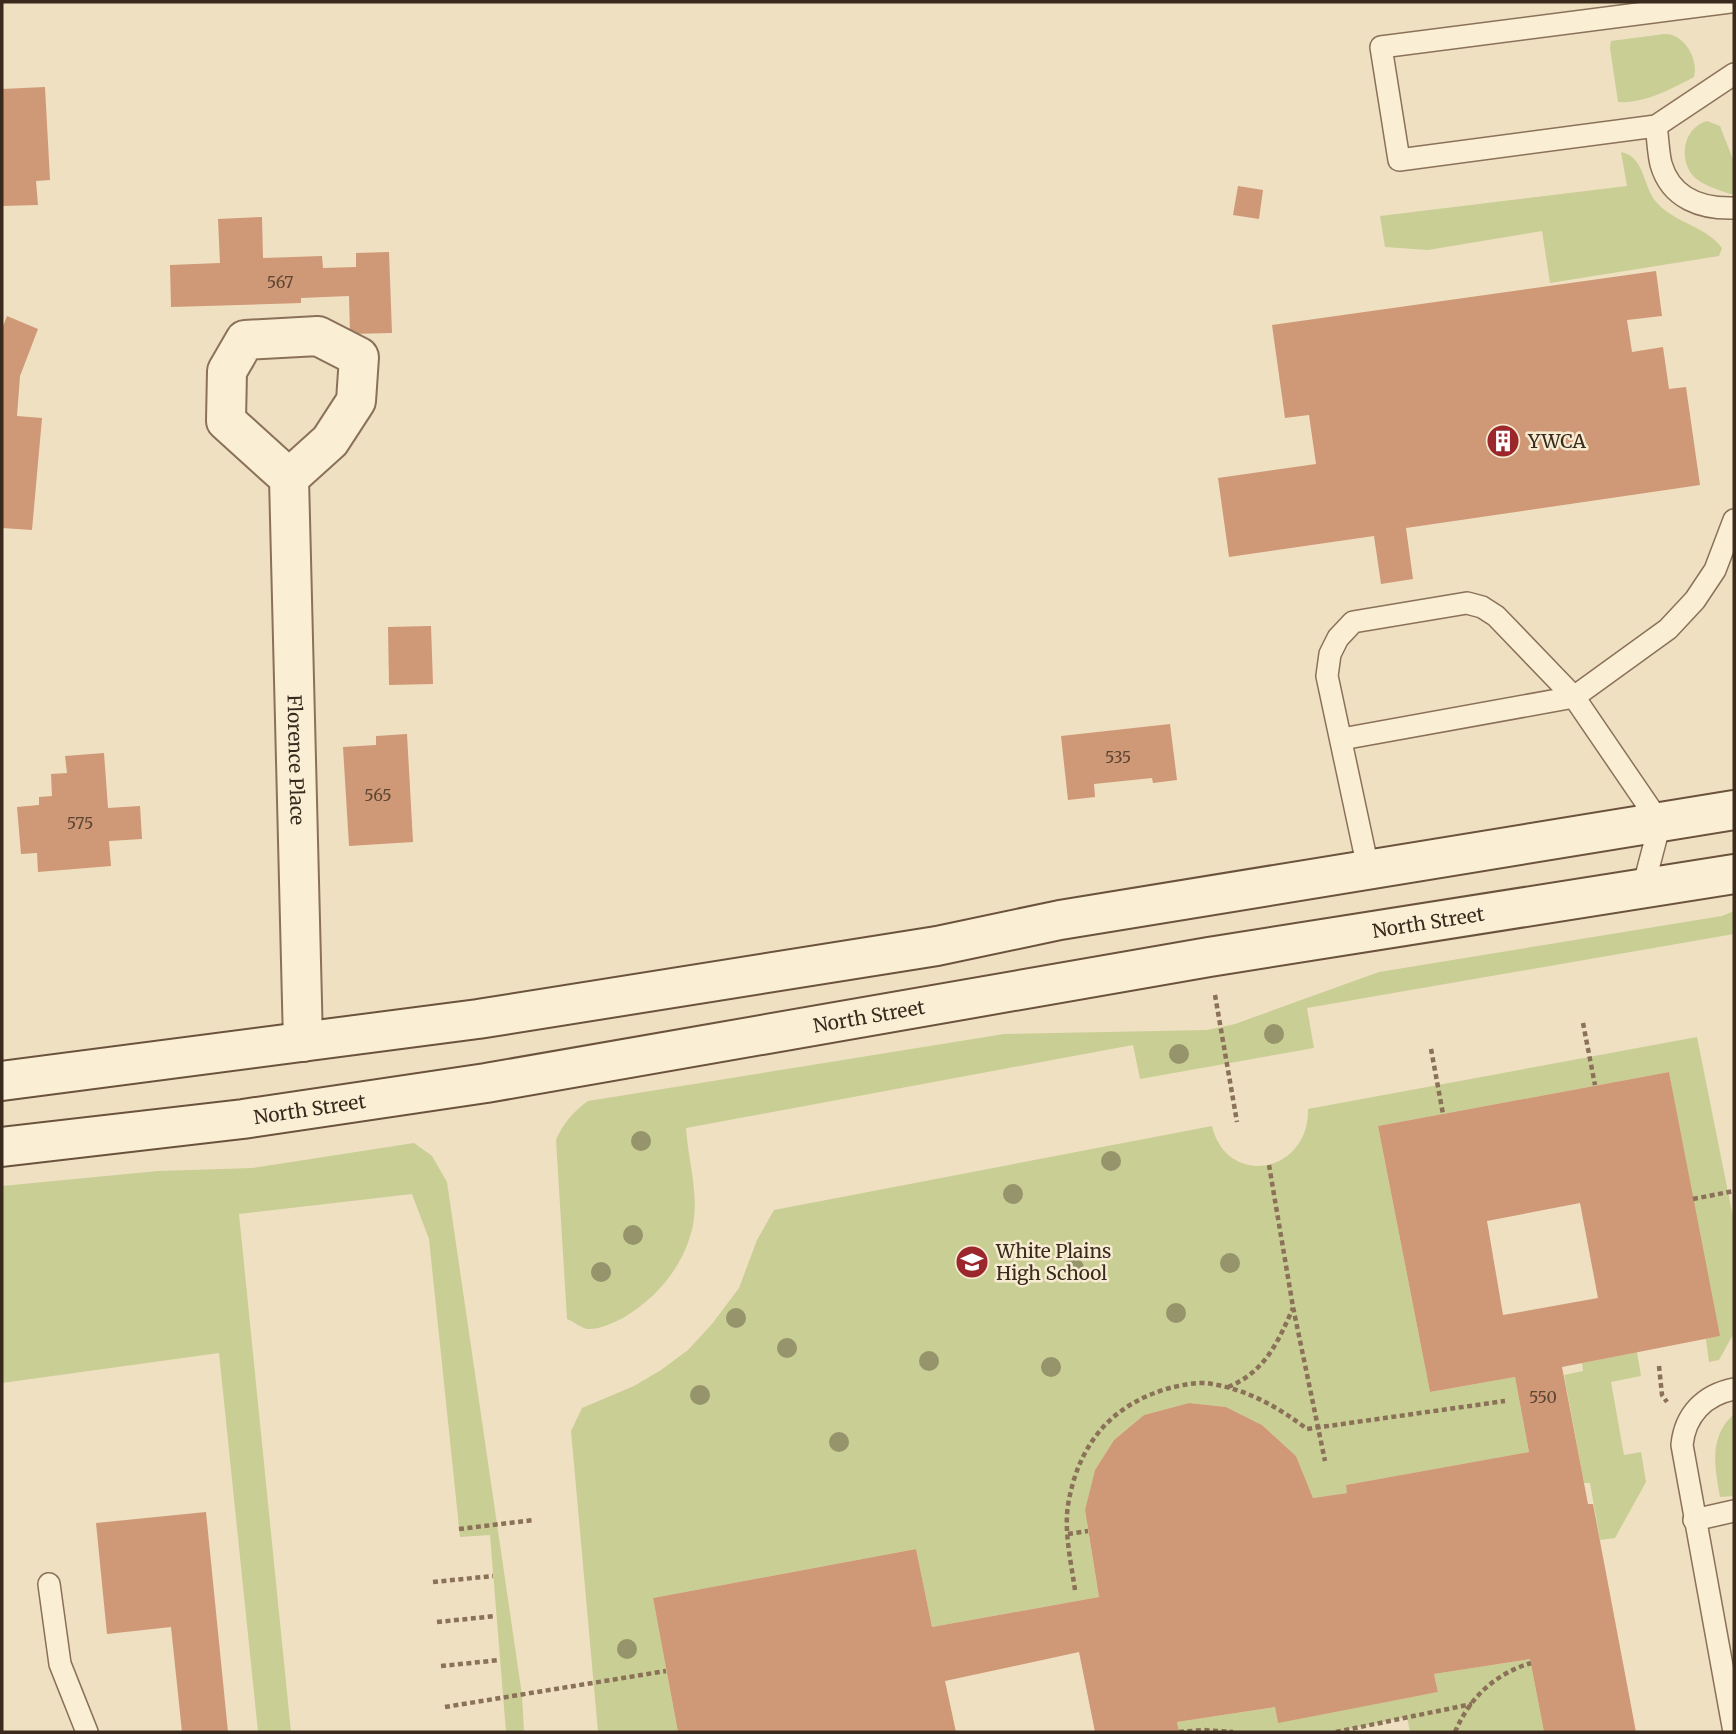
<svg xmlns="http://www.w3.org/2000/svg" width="1736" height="1734" viewBox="0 0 1736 1734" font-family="Merriweather,serif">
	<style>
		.green { fill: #c9ce95 }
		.building { fill: #cf9876; fill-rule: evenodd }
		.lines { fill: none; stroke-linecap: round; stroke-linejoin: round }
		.service-casing { stroke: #8a7158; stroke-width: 24 }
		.minor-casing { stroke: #8a7158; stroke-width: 42 }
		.secondary-casing { stroke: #6b523c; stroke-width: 42 }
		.path { stroke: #8a7158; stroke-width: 4.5; stroke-dasharray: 5 3.5; stroke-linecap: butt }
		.service { stroke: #faeed5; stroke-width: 21 }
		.minor { stroke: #faeed5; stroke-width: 38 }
		.secondary { stroke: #faeed5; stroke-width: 38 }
		.tree { fill: #95946b }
		.labels { text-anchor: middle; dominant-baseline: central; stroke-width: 5; stroke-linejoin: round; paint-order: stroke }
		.number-label { font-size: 16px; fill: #5e4633 }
		.poi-label { font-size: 19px; fill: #392a1d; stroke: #f7ebd1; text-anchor: start }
		.street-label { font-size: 19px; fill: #392a1d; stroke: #f7ebd1 }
	</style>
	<rect width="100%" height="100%" fill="#efe0c2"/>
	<g class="green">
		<path d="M1664,34c20,-1 35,25 30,43 -23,12 -50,27 -76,25l-8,-54 1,-7z"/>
		<path d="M1707,121l13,5 14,36v32h-4c-11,-4 -28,-9 -36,-17 -16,-18 -11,-49 13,-56z"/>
		<path d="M1621,152c25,5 21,36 37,52 18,19 49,23 64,44l-3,8 -169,27 -8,-52 -114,19 -43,-3 -5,-31 247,-30z"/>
		<path d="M1734,911v23l-427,74 7,40 -174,31 -7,-34 -447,83c2,32 13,65 7,97 -8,40 -36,73 -70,93 -10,5 -24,12 -36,11 -6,-1 -14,-8 -20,-10l-11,-179c8,-18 17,-28 32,-39l416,-67 203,-4 28,-6 144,-52 343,-56z"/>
		<path d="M1697,1037l37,185v111l-15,27 -10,2 -3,-23 13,-3 -50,-264 -291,54 52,266 85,-15 14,75 -182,33v8l-34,5 -17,-42 -34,-31 -36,-18 -37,-4 -45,12 -30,25 -19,30 -10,41 14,86 -167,30 -16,-78 -263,49 25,134h-80l-27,-301 11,-23 52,-22 27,-16 27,-20 24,-26 27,-36 18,-48 17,-30 438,-84c15,63 98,47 96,-17z"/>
		<path d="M414,1143l18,13 15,26 75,513 2,37h-18l-16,-197 -30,2 -31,-298 -17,-45 -173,20 52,518h-33l-39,-379 -217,30v-197l156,-15 94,-3z"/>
		<path d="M1637,1352l4,24 -30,6 13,73 17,-3 5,30 -31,56 -15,2 -10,-57h-6l-20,-108 19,-4 -1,-8z"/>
		<path d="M1734,1414v82l-14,1c-5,-30 -12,-60 14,-83z"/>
		<path d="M1530,1659l14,73h-134l-3,-15 -71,15h-157l-2,-10 98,-15 3,15 160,-30 -4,-18z"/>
	</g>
	<g class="building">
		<path d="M45,87l5,93 -14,1 2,24 -36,1v-117z"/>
		<path d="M1238,186l25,4 -4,29 -26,-4z"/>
		<path d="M262,217l1,41 59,-2 1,12 33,-1v-14l33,-1 3,81 -42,1 -1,-38 -48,2v5l-130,4 -1,-42 50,-2 -2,-44z"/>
		<path d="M1656,271l6,45 -35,4 5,32 31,-5 6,42 17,-2 14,98 -294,43 7,51 -32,5 -7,-48 -145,21 -11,-79 98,-14 -7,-49 -24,3 -13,-93z"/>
		<path d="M7,316l31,13 -18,47 -3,40 25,2 -10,112 -30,-2v-199z"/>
		<path d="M431,626l2,58 -44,1 -1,-58z"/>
		<path d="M1170,724l7,56 -24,3 -1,-5 -58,6 1,13 -27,3 -7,-64z"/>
		<path d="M407,734l6,108 -64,4 -6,-99 33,-2v-9z"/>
		<path d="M104,753l4,55 32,-2 2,33 -33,2 2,25 -73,6 -1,-19 -16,1 -4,-47 22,-2v-8l13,-1 -1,-22 16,-1 -2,-17z"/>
		<path d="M1669,1072l51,264 -158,31 26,137h5l43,228h-92l-14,-73 -96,15 4,18 -160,31 -3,-16 -98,15 2,10h-84l-16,-80 -134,29 11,51h-278l-25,-134 263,-49 16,78 167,-30 -14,-87 10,-40 19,-30 30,-25 45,-12 37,4 36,18 34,31 17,42 34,-5 -1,-8 183,-33 -14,-75 -85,15 -52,-266zM1580,1203l18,95 -95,17 -16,-94z"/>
		<path d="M206,1512l22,220h-46l-11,-105 -64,7 -11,-111z"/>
	</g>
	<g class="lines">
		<defs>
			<g id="service">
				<path d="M1730,2l-349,45 18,113 257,-34 78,-52"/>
				<path d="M1656,126c2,12 2,26 5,38 10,35 41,45 73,44"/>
				<path d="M1342,739l232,-42 94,-68 27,-29 20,-30 19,-50"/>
				<path d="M1368,868l-41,-192 3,-22 8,-16 15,-16 114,-19 15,4 14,9 78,81 86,126 -17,65"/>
				<path d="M1694,1520l40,-9"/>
				<path d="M49,1584l11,80 27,68"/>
				<path d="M1734,1732l-52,-287c3,-30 22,-50 52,-56"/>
			</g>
			<g id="minor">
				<path id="s1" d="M289,478l-63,-57 1,-50 18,-31 73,-4 41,21 -3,44 -26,40 -41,37 14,564"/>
			</g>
			<g id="secondary">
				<path d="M2,1081l476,-62 459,-73 123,-26 674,-110"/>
				<path id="s2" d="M2,1147l241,-28 243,-36 723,-126 525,-83"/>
			</g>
		</defs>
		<use href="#service" class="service-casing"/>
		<use href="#minor" class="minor-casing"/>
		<use href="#secondary" class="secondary-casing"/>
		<g class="path">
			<path d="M1215,995l22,127"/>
			<path d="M1583,1023l12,62"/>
			<path d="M1431,1049l12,65"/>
			<path d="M1269,1165l24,142 32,154"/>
			<path d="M1693,1199l41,-8"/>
			<path d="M1659,1366l3,29 5,7"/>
			<path d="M1228,1387c37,-15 50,-45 65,-79"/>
			<path d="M459,1529l75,-9"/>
			<path d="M1068,1534l20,-3"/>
			<path d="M433,1582l60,-6"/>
			<path d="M1075,1590c-4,-28 -11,-58 -7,-85 10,-60 43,-101 102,-117 12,-3 29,-7 42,-4 36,6 66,23 95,45l198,-28"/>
			<path d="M437,1622l59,-6"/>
			<path d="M441,1666l59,-6"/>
			<path d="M445,1707l221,-36"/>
			<path d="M1179,1732l24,-2 30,2"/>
			<path d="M1336,1732l136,-28"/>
			<path d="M1455,1732c15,-35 40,-58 76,-69"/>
		</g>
		<use href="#service" class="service"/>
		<use href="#minor" class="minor"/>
		<use href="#secondary" class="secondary"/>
	</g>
	<g class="tree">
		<circle cx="1274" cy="1034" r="10"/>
		<circle cx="1179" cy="1054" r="10"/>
		<circle cx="641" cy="1141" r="10"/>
		<circle cx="1111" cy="1161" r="10"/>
		<circle cx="1013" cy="1194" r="10"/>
		<circle cx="633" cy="1235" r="10"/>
		<circle cx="1230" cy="1263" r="10"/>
		<circle cx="1074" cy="1268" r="10"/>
		<circle cx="601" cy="1272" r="10"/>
		<circle cx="1176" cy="1313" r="10"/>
		<circle cx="736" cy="1318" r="10"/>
		<circle cx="787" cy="1348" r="10"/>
		<circle cx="929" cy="1361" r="10"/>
		<circle cx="1051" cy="1367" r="10"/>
		<circle cx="700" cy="1395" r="10"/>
		<circle cx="839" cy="1442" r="10"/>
		<circle cx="627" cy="1649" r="10"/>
	</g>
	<defs>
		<symbol id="building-disc" viewBox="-11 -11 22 22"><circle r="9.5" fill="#9b262b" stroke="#f7ebd1"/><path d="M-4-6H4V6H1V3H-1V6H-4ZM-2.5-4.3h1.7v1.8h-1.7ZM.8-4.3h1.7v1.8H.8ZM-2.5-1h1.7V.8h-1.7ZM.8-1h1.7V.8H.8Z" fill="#fff"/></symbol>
		<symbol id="school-disc" viewBox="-11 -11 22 22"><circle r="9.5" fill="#9b262b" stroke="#f7ebd1"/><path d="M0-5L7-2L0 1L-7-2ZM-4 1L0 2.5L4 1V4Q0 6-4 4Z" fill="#fff"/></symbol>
	</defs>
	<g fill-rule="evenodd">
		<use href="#building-disc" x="1484" y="422" width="38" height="38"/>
		<use href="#school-disc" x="953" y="1243" width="38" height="38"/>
	</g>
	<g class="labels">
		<g class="number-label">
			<text x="280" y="282">567</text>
			<text x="1118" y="757">535</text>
			<text x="378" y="795">565</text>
			<text x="80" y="823">575</text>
			<text x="1543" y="1397">550</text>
		</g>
		<g class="poi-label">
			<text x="1528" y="441">YWCA</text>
			<text x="996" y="1251">White Plains<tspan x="996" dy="22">High School</tspan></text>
		</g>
		<g class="street-label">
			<text stroke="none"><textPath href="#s1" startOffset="719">Florence Place</textPath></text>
			<text stroke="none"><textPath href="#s2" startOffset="1444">North Street</textPath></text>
			<text stroke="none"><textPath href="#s2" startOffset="877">North Street</textPath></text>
			<text stroke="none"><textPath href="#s2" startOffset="310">North Street</textPath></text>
		</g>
	</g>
	<rect width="1736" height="1734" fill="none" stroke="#392a1d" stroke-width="7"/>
</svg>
